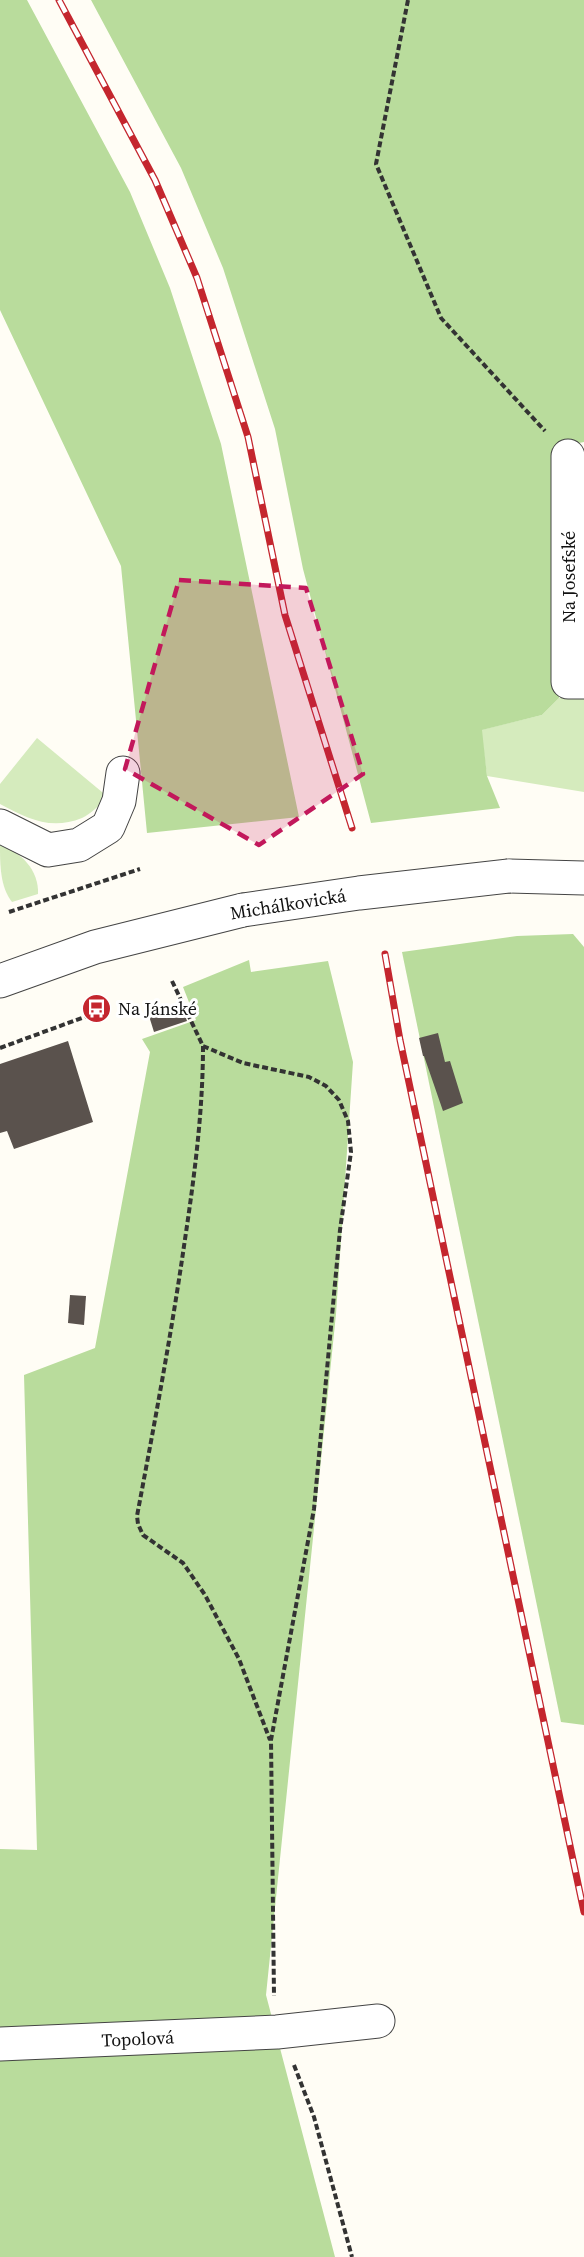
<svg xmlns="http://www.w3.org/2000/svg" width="584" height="2257" viewBox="0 0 584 2257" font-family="'Source Serif 4',serif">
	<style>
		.green { fill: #d5ebbd }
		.forest { fill: #b9dc9c }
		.building { fill: #5a524d }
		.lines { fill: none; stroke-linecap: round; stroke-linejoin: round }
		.minor-casing { stroke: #444; stroke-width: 35 }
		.path { stroke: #333; stroke-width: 4; stroke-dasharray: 6 3; stroke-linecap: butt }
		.minor { stroke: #fff; stroke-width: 33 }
		.rail-casing { stroke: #c4262e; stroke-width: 7 }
		.rail { stroke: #fff; stroke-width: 4.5; stroke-dasharray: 14; stroke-linecap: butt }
		.minor-bridge-casing { stroke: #444; stroke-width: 35; stroke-linecap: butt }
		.minor-bridge { stroke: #fff; stroke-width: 33 }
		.marked { fill: #c2185b; fill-opacity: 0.2; stroke: #c2185b; stroke-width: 4.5; stroke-dasharray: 12 8; stroke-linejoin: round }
		.labels { text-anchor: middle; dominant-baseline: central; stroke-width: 6; stroke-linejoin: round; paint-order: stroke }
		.street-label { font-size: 18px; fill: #111; stroke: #fff }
		.poi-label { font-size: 18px; fill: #111; stroke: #fff; text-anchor: start }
	</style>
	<rect width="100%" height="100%" fill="#fffdf5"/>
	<g class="green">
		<path d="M559,698l25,1v93l-97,-16 -6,-46 61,-15z"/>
		<path d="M37,738l71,59c-8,7 -17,17 -26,21 -32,13 -55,0 -82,-14v-20z"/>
		<path d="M0,845c21,7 39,25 38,49l-26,8c-12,-15 -12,-38 -12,-57z"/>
	</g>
	<g class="forest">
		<path d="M0,0h27l103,192 40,96 51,156 78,373 -152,16 -26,-267 -121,-256z"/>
		<path d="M91,0h493v442l-25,5v251l-17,17 -60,15 5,46 13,32 -129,15 -68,-254 -28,-140 -52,-161 -42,-100z"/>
		<path d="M573,934l11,13v778l-23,-3 -159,-770 115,-16z"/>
		<path d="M249,960l2,12 77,-11 25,101 -17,252 -70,681 69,262h-335v-408l37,1 -13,-475 71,-27 55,-296 -8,-13 54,-19 -13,-33z"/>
	</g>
	<g class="building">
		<path d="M181,1004l6,17 -33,11 -5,-16z"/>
		<path d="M438,1033l7,29 5,-1 13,42 -20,8 -19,-55h-1l-4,-18z"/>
		<path d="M68,1041l25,81 -79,27 -7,-18 -7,2v-69z"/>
		<path d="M70,1295l16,1 -2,29 -16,-2z"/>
	</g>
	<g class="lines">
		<defs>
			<g id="minor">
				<path d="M568,456v226h16"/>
				<path d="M0,826l48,24 31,-5 29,-18 11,-26 4,-28"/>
				<path d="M509,876l75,2"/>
				<path d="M0,981l95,-34 148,-37"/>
				<path id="s1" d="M0,2044l277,-12 101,-11"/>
			</g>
		</defs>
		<use href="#minor" class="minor-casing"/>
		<g class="path">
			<path d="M408,0l-32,164 65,154 104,113"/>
			<path d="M9,912l131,-43"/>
			<path d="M172,981l31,65 40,17 66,14 17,9 13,14 9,21 3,31 -11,78 -26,279 -43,231 3,256"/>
			<path d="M203,1046c0,67 -9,133 -19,200 -13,90 -30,180 -47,270l1,8 5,11 40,28 22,32 34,64 31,81"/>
			<path d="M0,1048l109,-40"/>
			<path d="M294,2065l20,52 38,140"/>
		</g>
		<use href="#minor" class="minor"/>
		<defs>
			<g id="rail">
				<path d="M59,0l96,180 42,98 51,159 37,178 67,213"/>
				<path d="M385,954l15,86 184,872"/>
			</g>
		</defs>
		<use href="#rail" class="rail-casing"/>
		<use href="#rail" class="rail"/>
		<defs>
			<path id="minor-bridge" d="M243,910l116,-17 150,-17"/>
		</defs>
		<use href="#minor-bridge" class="minor-bridge-casing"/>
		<use href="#minor-bridge" class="minor-bridge"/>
	</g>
	<path class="marked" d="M179,580l127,8 57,186 -104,71 -134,-76z"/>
	<defs>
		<symbol id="bus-disc" viewBox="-11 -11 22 22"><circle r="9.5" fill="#c4262e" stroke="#fff"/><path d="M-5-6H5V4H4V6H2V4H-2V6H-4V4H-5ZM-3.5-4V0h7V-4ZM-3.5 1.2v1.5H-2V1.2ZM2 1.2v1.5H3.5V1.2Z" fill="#fff"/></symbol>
	</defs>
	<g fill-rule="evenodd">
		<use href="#bus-disc" x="80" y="992" width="33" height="33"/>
	</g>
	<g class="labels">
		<g class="street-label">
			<text transform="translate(568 577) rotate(-90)">Na Josefské</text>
			<text transform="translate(288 904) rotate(-9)">Michálkovická</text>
			<text stroke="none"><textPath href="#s1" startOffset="138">Topolová</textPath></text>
		</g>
		<g class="poi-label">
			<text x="118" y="1008">Na Jánské</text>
		</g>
	</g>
</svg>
